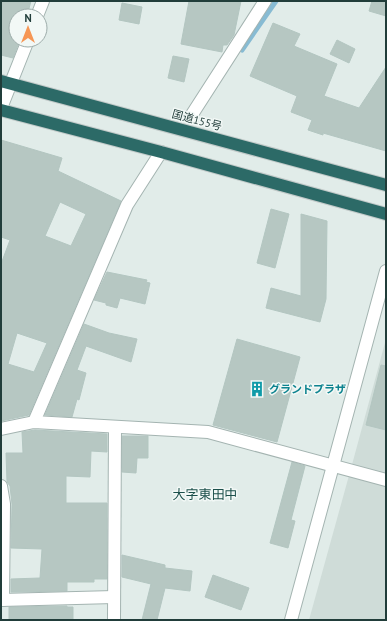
<svg xmlns="http://www.w3.org/2000/svg" width="387" height="621" viewBox="0 0 387 621" font-family="'PT Sans','Noto Sans JP',sans-serif">
	<style>
		.built { fill: #cfdcd8 }
		.lines { fill: none; stroke-linecap: round; stroke-linejoin: round }
		.stream { stroke: #87bbd3; stroke-width: 5 }
		.building { fill: #b6c7c2; stroke: #b3c6c1; fill-rule: evenodd }
		.minor-casing { stroke: #a4b4b1; stroke-width: 14 }
		.highway-casing { stroke: #c1c9c8; stroke-width: 14 }
		.minor { stroke: #fff; stroke-width: 12 }
		.highway { stroke: #2c6a67; stroke-width: 12 }
		.labels { text-anchor: middle; dominant-baseline: central; stroke-width: 3; stroke-linejoin: round; paint-order: stroke }
		.street-label { font-size: 11px; fill: #213d3a; stroke: #f2f8f6 }
		.culture-label { font-size: 11px; font-weight: bold; fill: #0d838f; stroke: #f2f8f6; text-anchor: start }
		.quarter-label { font-size: 13px; fill: #1c504b; stroke: #f2f8f6 }
	</style>
	<rect width="100%" height="100%" fill="#e1ece9"/>
	<path class="built" d="M386,339v281h-77l44,-159z"/>
	<g class="lines">
		<path class="stream" d="M242,50l34,-49"/>
	</g>
	<g class="building">
		<path d="M1,1h30l-4,15h-11v25l3,1 -6,16 -12,-3z"/>
		<path d="M189,1h52l-7,34 -7,10h-4l-1,7 -41,-8z"/>
		<path d="M372,1h14v15l-17,-5z"/>
		<path d="M122,3l20,4 -3,17 -20,-4z"/>
		<path d="M273,23l27,11 -6,12 43,18 -13,32 35,12 27,-41v84l-63,-18v2l-15,-5 4,-10 -21,-8 6,-16 -47,-20z"/>
		<path d="M337,40l18,9 -6,14 -19,-9z"/>
		<path d="M173,56l16,3 -5,23 -16,-4z"/>
		<path d="M1,140l61,18 -4,13 63,30 -92,214 -28,6v-157l9,-24 -9,-3zM60,202l26,12 -15,32 -26,-10zM17,333l30,10 -13,29 -26,-8z"/>
		<path d="M271,209l18,5 -14,54 -18,-5z"/>
		<path d="M301,214l26,7 -1,78 -6,23 -54,-14 5,-20 30,8z"/>
		<path d="M107,272l40,8 -1,2 4,1 -5,21 -25,-6 -3,10 -11,-3v-2l-12,-3z"/>
		<path d="M84,324l25,9 28,6 -6,23 -45,-16 -9,24 9,3 -7,27 -2,-1 -5,18 -27,-2z"/>
		<path d="M237,339l63,18 -23,85 -64,-17z"/>
		<path d="M381,365l5,1v64l-20,-5z"/>
		<path d="M35,430l72,4v18l-16,-1 -1,26 -24,-1v27h41v76h-13v3h-27v9l-56,1v-13l29,-1 2,-29 -31,-1 1,-44 -2,-18 -3,-4 -1,-29h17l-1,-21z"/>
		<path d="M122,436h26v22h-11l-1,15 -14,-1z"/>
		<path d="M292,462l13,4 -14,54 4,1 -7,27 -18,-5z"/>
		<path d="M122,555l43,10v3l27,3 -2,20 -25,-3 -8,32h-15l9,-36 -29,-7z"/>
		<path d="M213,575l36,13 -8,22 -36,-13z"/>
		<path d="M67,606v1h6v13h-64v-13z"/>
	</g>
	<g class="lines">
		<defs>
			<g id="minor">
				<path d="M37,16l6,-15"/>
				<path d="M1,108l27,-68"/>
				<path d="M191,116l74,-115"/>
				<path d="M34,422l93,-217 34,-53"/>
				<path d="M1,429l33,-7 174,10 178,48"/>
				<path d="M1,486l3,18 -1,96"/>
				<path d="M1,600l113,-3"/>
				<path d="M114,620l1,-192"/>
				<path d="M291,620l95,-349"/>
			</g>
			<g id="highway">
				<path d="M1,81l385,104"/>
				<path d="M1,110l160,42 225,62"/>
			</g>
		</defs>
		<use href="#minor" class="minor-casing"/>
		<use href="#highway" class="highway-casing"/>
		<use href="#minor" class="minor"/>
		<use href="#highway" class="highway"/>
	</g>
	<defs>
		<symbol id="building-bare" viewBox="-9 -9 18 18"><path d="M-4-6H4V6H1V3H-1V6H-4ZM-2.5-4.3h1.7v1.8h-1.7ZM.8-4.3h1.7v1.8H.8ZM-2.5-1h1.7V.8h-1.7ZM.8-1h1.7V.8H.8Z" fill="#0f9aa8" stroke="#f2f8f6" stroke-width="2.5" paint-order="stroke"/></symbol>
	</defs>
	<g fill-rule="evenodd">
		<use href="#building-bare" x="246" y="378" width="22" height="22"/>
	</g>
	<g class="labels">
		<g class="street-label">
			<text transform="translate(197 120) rotate(15)">国道155号</text>
		</g>
		<g class="culture-label">
			<text x="269" y="389">グランドプラザ</text>
		</g>
		<g class="quarter-label">
			<text x="205" y="494">大字東田中</text>
		</g>
	</g>
	<rect width="387" height="621" fill="none" stroke="#213d3a" stroke-width="4"/>
	<g transform="translate(28 28)"><circle r="19" fill="#f2f8f6" stroke="#9eadab"/>
	<path d="M0-3L7 15L0 10L-7 15Z" fill="#f69655"/>
	<text y="-6" font-size="11" font-weight="bold" text-anchor="middle" fill="#213d3a">N</text>
	</g>
</svg>
